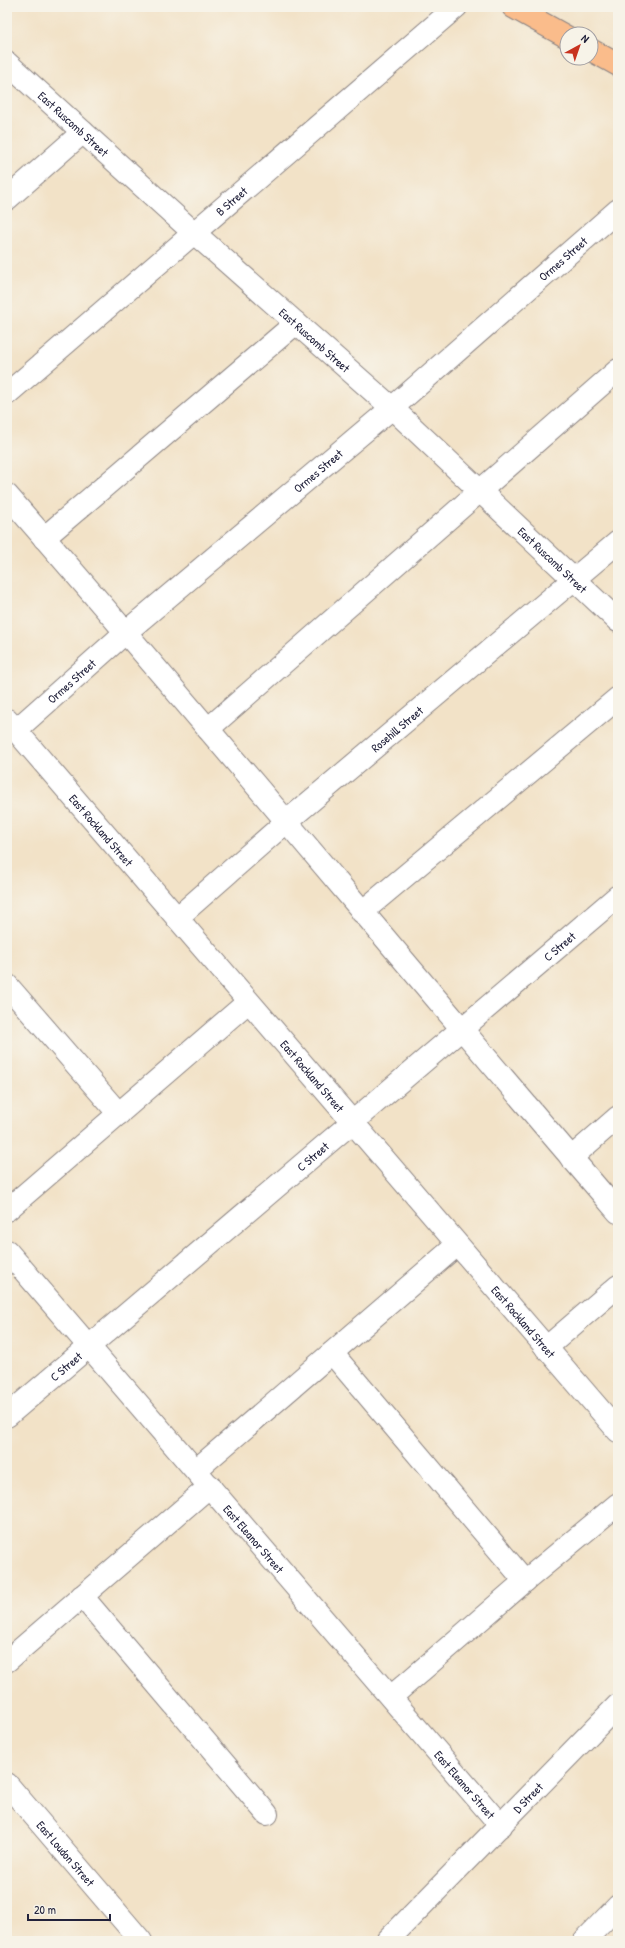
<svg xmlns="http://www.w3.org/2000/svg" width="625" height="1948" viewBox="0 0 625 1948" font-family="'Patrick Hand',sans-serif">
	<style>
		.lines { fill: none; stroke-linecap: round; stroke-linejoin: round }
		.minor-casing { stroke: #8a8281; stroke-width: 24 }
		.highway-casing { stroke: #8a8281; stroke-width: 24 }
		.minor { stroke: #fff; stroke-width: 22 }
		.highway { stroke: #fabc8b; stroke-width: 22 }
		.labels { text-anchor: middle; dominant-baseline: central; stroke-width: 3.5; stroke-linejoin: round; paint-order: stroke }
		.street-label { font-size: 12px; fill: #22223b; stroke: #f7f3e8 }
	</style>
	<rect width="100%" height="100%" fill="#f7f3e8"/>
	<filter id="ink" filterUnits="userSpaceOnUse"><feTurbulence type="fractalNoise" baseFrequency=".025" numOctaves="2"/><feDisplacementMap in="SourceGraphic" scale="8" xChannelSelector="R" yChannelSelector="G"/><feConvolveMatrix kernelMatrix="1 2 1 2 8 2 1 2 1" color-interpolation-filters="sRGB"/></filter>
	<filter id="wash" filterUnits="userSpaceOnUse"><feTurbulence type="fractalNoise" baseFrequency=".012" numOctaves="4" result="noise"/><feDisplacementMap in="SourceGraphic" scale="16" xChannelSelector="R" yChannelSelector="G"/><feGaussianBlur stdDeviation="0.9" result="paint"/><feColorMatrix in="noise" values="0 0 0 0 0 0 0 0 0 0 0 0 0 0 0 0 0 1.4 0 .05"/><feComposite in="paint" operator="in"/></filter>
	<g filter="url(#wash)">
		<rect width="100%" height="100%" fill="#f2e2c7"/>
	</g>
	<g filter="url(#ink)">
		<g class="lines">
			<defs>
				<g id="minor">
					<path id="s1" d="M7,63l186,169 199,176 226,213"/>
					<path d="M7,199l76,-67"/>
					<path id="s2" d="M7,394l449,-387"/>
					<path d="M7,495c207,237 406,479 611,717"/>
					<path d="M44,538l252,-215"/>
					<path id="s3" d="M7,720l611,711"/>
					<path d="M208,729l410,-359"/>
					<path id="s4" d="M16,730l110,-98 266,-224 226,-198"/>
					<path d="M362,912l256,-214"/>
					<path id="s5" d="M177,918l109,-96 332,-280"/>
					<path d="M7,985l112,129"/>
					<path d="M571,1158l47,-41"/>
					<path d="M7,1210l241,-208"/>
					<path id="s6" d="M7,1251l494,575"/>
					<path d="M546,1348l72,-62"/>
					<path d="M332,1353l193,228"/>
					<path id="s7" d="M7,1416l611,-520"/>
					<path d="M196,1470l261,-225"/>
					<path d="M82,1596l185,218"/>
					<path d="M7,1661l203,-175"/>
					<path d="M391,1697l134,-116 93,-77"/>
					<path id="s8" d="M7,1784l134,157"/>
					<path id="s9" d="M387,1941l231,-236"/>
					<path d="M584,1941l34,-35"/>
				</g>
				<g id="highway">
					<path d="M513,7l54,30"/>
					<path d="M591,50l27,15"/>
				</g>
			</defs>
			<use href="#minor" class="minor-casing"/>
			<use href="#highway" class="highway-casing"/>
			<use href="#minor" class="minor"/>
			<use href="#highway" class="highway"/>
		</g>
	</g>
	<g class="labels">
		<g class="street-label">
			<text stroke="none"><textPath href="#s1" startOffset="90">East Ruscomb Street</textPath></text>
			<text stroke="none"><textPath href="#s2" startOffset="296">B Street</textPath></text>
			<text stroke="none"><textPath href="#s4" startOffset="722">Ormes Street</textPath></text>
			<text stroke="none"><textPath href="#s1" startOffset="414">East Ruscomb Street</textPath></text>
			<text stroke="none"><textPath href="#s4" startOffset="398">Ormes Street</textPath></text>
			<text stroke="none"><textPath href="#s1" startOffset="738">East Ruscomb Street</textPath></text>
			<text stroke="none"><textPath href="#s4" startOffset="74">Ormes Street</textPath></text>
			<text stroke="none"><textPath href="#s5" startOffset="290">Rosehill Street</textPath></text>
			<text stroke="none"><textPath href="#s3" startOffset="145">East Rockland Street</textPath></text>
			<text stroke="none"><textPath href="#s7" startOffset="725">C Street</textPath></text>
			<text stroke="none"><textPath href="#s3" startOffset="469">East Rockland Street</textPath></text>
			<text stroke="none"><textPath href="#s7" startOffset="401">C Street</textPath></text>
			<text stroke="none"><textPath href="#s3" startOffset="793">East Rockland Street</textPath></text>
			<text stroke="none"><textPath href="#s7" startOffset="77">C Street</textPath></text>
			<text stroke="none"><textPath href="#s6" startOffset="379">East Eleanor Street</textPath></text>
			<text stroke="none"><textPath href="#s6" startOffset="703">East Eleanor Street</textPath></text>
			<text stroke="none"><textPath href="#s9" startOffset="201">D Street</textPath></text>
			<text stroke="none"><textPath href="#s8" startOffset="91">East Loudon Street</textPath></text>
		</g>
	</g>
	<rect width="625" height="1948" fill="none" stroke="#f7f3e8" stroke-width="24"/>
	<g transform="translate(579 46) rotate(40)"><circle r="19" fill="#f7f3e8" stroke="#a29fa3"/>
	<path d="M0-3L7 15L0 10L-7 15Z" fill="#c8321e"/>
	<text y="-6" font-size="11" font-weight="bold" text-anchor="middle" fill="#22223b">N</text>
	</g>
	<path d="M28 1914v6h82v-6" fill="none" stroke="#22223b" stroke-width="2"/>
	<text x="34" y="1914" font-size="12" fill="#22223b" stroke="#f7f3e8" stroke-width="3" paint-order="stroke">20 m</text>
</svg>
